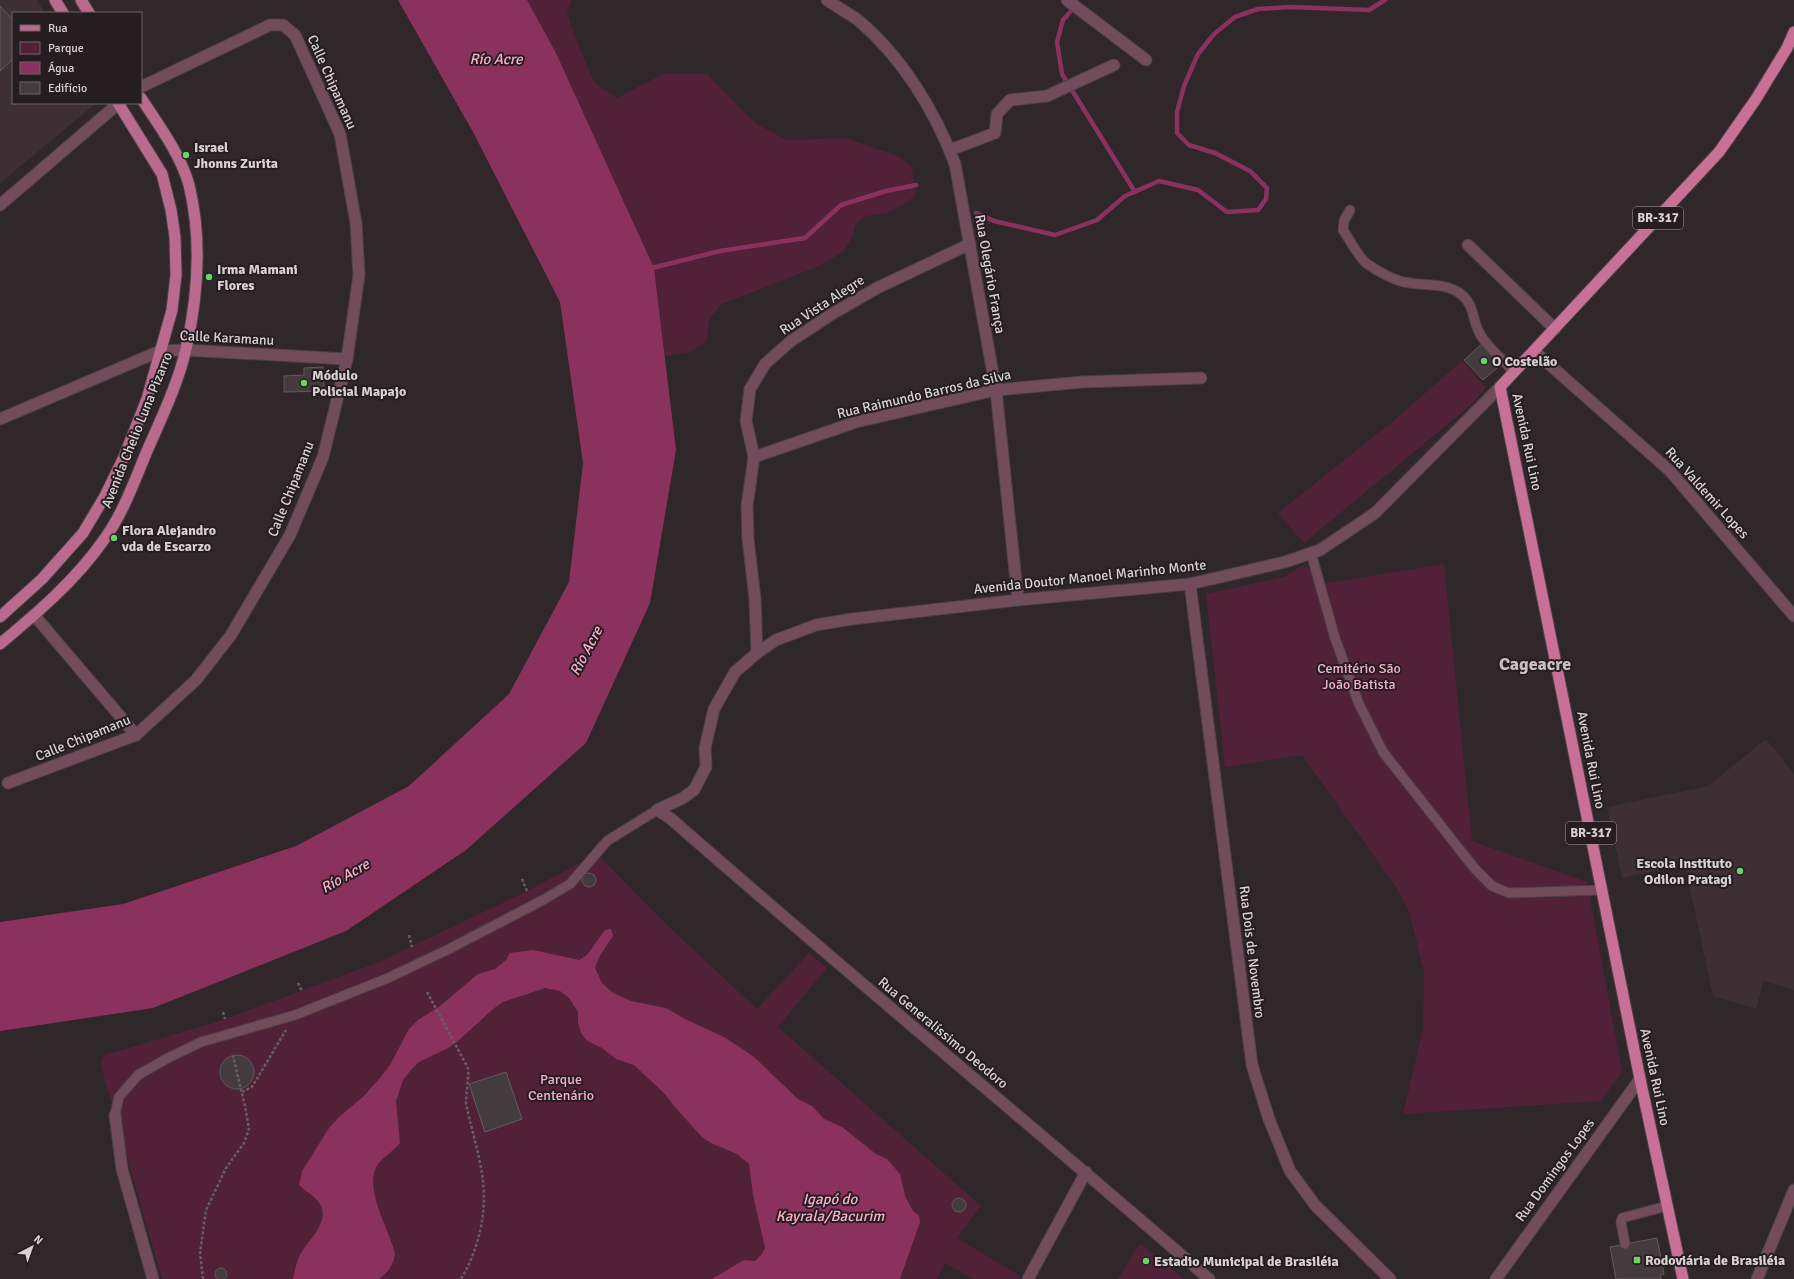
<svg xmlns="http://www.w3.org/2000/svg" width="1794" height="1279" viewBox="0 0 1794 1279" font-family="Signika,sans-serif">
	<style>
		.built { fill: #3e2f35 }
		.green { fill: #512137 }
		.water { fill: #8a325d }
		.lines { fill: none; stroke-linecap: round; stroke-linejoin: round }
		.stream { stroke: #8a325d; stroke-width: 4.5 }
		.building { fill: #443b3e; stroke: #63595d }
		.service-casing { stroke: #4b4245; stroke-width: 11 }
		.minor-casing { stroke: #4b4245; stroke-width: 13 }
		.primary-casing { stroke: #4b4245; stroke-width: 13 }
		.trunk-casing { stroke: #4b4245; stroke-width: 13 }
		.path { stroke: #665e61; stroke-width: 2.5; stroke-dasharray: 3 2; stroke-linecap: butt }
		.service { stroke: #734c5c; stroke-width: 9 }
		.minor { stroke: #734c5c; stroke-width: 11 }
		.primary { stroke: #ba6b8d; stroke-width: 11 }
		.trunk { stroke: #c87096; stroke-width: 11 }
		.poi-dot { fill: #68d465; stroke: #261d21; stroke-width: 1.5 }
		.labels { text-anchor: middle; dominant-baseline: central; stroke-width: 4; stroke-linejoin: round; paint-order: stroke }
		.shield { fill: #261d21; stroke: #a39c9f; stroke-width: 1 }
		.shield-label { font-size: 13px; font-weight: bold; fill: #d8d2d5 }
		.street-label { font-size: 14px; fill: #d8d2d5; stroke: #261d21 }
		.poi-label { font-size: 14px; font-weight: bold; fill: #d8d2d5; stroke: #261d21; text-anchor: start }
		.park-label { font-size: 14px; fill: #f9aecd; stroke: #261d21 }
		.water-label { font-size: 15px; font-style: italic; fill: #faafcd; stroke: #261d21 }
		.district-label { font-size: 18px; font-weight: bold; fill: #cabfc3; stroke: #261d21 }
	</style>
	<rect width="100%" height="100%" fill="#30272a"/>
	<g class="built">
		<path d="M0,0h37l8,13h-32v90h83l-96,80z"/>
		<path d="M1766,739l28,35v216l-30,-9 -8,28 -43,-13 -28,-131 -63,13 -15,-71 101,-21z"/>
	</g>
	<g class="green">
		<path d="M527,0h45l-5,13 11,32 17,38 22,15 46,-24h44l48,49 32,17 58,-2 53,18 14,11 4,28 -13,10 -17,8 -20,3 -10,8 -4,14 -9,14 -26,15 -95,37 -13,15 -2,21 -16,12 -26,4 -11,-88 -98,-215z"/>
		<path d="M1462,361l24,27 -14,16 -168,139 -26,-30 114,-91z"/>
		<path d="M1444,564l28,277 115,41 35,190 -21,29 -198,13 20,-85 1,-57 -15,-61 -13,-24 -94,-132 -77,12 -19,-173 78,-17 19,-12 7,3 6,17z"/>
		<path d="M597,854l70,71 90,84 52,-56 18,15 -49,59 203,179 -24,32 63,38 -2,3h-44l-29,-16 -8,16h-775l-61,-213v-6l3,-5 113,-33 162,-60 148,-71z"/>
		<path d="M1140,1243l44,36h-66z"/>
	</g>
	<g class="water">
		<path d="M398,0h129l29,53 98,215 22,182 -26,153 -64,140 -120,107 -120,81 -193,77 -153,23v-109l123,-18 173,-58 113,-60 100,-92 60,-112 14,-119 -23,-161 -87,-170z"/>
		<path d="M611,929l2,7 -14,21 -4,11 7,15 11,10 18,8 35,7 19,11 39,18 17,11 13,9 44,42 14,7 12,13 18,8 34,27 11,5 13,15 5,22 8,15 6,5 1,6 -20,57h-188l32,-19 11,1 7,-7 3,-6 -12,-53 -4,-31 -12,-10 -26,-11 -9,-6 -28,-31 -9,-12 -31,-29 -18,-6 -14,-11 -16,-8 -5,-7 -3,-11v-10l-9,-14 -9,-7 -15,-3 -42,14 -10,7 -35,32 -10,7 -29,14 -8,8 -8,10 -7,21 4,42c-6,8 -16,13 -22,21 -16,23 12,66 17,90 -2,11 -7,19 -16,25h-86c2,-8 3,-17 7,-24 7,-14 29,-31 21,-49 -5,-10 -15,-14 -22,-21l3,-14 27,-43 11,-12 23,-19 17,-19 10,-13 19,-36 9,-9 22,-14 38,-32 17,-5 11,-9 4,-7 23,-3 46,10 8,-5 18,-25z"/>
	</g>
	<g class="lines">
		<g class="stream">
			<path d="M1071,11l-8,9 -6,22 5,32 73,118"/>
			<path d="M976,213l18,8 61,14 42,-15 28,-24 34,-15 39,9 29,22 31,-2 8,-11 1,-11 -17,-17 -35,-18 -26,-8 -12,-12v-21l7,-26 14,-32 16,-20 21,-17 23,-8 33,-2 78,3 16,-10"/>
			<path d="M648,269l72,-18 85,-13 36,-33 45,-14 30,-6"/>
		</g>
	</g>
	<g class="building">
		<path d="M0,6l13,14v39l-13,12z"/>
		<path d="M1484,342l19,21 -20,17 -19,-20z"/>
		<path d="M323,367l1,24 -40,1v-16l20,-1v-7z"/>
		<circle cx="589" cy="880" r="7"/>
		<circle cx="237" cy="1072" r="17"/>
		<path d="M506,1072l16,47 -37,13 -16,-48z"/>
		<circle cx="959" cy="1205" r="7"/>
		<path d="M1657,1238l7,36 -4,1 1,4h-45l-6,-32z"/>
		<circle cx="221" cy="1274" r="6"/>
	</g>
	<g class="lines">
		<defs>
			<g id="service">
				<path d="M1350,210l-6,11 -1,9c7,10 14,25 23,33 11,8 30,19 44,20 18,3 38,0 52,12 13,11 10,26 18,39 8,14 23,26 34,38"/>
				<path d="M1311,553l24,85 24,66 24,48 92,117 17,17 17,7 93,-3"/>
				<path d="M115,1115l4,-18 19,-22 30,-17 33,-16 94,-27 93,-37 61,-29 94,-49 27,-16 37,-43 50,-31"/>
				<path d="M1625,1244l-4,-22 1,-4 45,-12"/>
			</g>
			<g id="minor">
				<path d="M827,0c10,7 21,13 31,20 44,37 77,91 97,144l41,226 22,210"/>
				<path d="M1067,0l79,60"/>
				<path d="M950,150l45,-17 2,-19 13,-14 37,-4 67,-31"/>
				<path d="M0,205l119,-102"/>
				<path d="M1468,245l87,84"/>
				<path d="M1534,351l136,120 124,145"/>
				<path d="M0,419l160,-68 25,-1 162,9"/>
				<path d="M754,457l102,-35 140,-32 86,-8 119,-4"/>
				<path d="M1190,584l62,481 17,54 21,52 25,34 75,74"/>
				<path d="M34,615l102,120"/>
				<path d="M757,653l-2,-54 -7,-60 -1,-33 7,-49 -8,-36 4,-32 15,-25 26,-23 41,-27 45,-26 93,-44"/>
				<path d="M8,783l128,-48 60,-55 35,-45 59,-100 33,-78 24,-98 12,-84 -3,-52 -16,-89 -45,-99 -12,-10h-13l-129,62"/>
				<path d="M657,810l26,-12 11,-8 12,-23 -1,-19 9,-39 21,-37 22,-19 19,-13 40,-15 36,-6 166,-19 172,-16 95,-22 35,-12 55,-37 125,-126"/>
				<path d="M657,810l13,8c178,156 360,306 539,461"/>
				<path d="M115,1115l7,54 31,110"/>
				<path d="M1028,1279l58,-107"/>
				<path d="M1496,1279l144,-200"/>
				<path d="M1757,1279l37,-89"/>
			</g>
			<g id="primary">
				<path d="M55,0l8,13"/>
				<path d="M81,0l8,13"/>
				<path d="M0,617l42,-38 41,-46 22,-37 19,-39 23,-58 25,-89 4,-35 -1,-38 -4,-27 -9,-36 -44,-71"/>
				<path d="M0,644c37,-31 75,-63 103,-103 20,-27 31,-59 44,-90 14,-32 31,-67 39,-102 12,-53 16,-111 3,-164 -8,-30 -31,-61 -48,-87"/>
			</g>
			<path id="trunk" d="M1683,1279l-43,-200 -140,-692 219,-235 37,-53 31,-51 7,-16"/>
		</defs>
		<use href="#service" class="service-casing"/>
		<use href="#minor" class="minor-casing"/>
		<use href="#primary" class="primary-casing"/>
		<use href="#trunk" class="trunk-casing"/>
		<g class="path">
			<path d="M522,879l5,12"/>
			<path d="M409,935l3,12"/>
			<path d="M298,983l4,8"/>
			<path d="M427,992l41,76c1,12 -2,23 -2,35 5,26 14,52 17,78 4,33 -5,70 -22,98"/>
			<path d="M223,1012l2,7"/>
			<path d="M242,1092l10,-5 34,-57"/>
			<path d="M203,1279l-3,-26 6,-43 20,-42 18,-25 5,-14 -4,-23 -12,-50"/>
		</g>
		<use href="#service" class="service"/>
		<use href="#minor" class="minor"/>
		<use href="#primary" class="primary"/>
		<use href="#trunk" class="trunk"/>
	</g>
	<g class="poi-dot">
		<circle cx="186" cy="155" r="4"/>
		<circle cx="209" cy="277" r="4"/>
		<circle cx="1484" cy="361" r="4"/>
		<circle cx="304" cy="383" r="4"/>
		<circle cx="114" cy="538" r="4"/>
		<circle cx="1740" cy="871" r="4"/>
		<rect x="1633" y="1256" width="8" height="8" rx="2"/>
		<circle cx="1146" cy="1261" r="4"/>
	</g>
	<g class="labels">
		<g class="shield">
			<rect x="1633" y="207" width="50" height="22" rx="3"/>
			<rect x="1566" y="822" width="50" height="22" rx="3"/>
		</g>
		<g class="shield-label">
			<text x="1658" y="218">BR-317</text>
			<text x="1591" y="833">BR-317</text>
		</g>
		<g class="street-label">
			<text transform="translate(332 82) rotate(66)">Calle Chipamanu</text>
			<text transform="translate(990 274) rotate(80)">Rua Olegário França</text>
			<text transform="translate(822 305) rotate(-33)">Rua Vista Alegre</text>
			<text transform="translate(227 338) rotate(3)">Calle Karamanu</text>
			<text transform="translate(924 394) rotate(-13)">Rua Raimundo Barros da Silva</text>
			<text transform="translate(137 430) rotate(-68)">Avenida Chelio Luna Pizarro</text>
			<text transform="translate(1527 442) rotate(78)">Avenida Rui Lino</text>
			<text transform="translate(291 489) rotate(-68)">Calle Chipamanu</text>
			<text transform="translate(1707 493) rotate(48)">Rua Valdemir Lopes</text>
			<text transform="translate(1090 577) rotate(-6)">Avenida Doutor Manoel Marinho Monte</text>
			<text transform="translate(83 738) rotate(-22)">Calle Chipamanu</text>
			<text transform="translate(1591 760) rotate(79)">Avenida Rui Lino</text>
			<text transform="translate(1252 952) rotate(83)">Rua Dois de Novembro</text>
			<text transform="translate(943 1033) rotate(40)">Rua Generalíssimo Deodoro</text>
			<text transform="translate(1655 1077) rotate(78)">Avenida Rui Lino</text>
			<text transform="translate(1555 1170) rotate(-54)">Rua Domingos Lopes</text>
		</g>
		<g class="poi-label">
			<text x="194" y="147">Israel<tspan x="194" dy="16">Jhonns Zurita</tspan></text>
			<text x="217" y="269">Irma Mamani<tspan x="217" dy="16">Flores</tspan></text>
			<text x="1492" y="361">O Costelão</text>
			<text x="312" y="375">Módulo<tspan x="312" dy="16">Policial Mapajo</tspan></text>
			<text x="122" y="530">Flora Alejandro<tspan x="122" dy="16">vda de Escarzo</tspan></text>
			<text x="1732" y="863" text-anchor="end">Escola Instituto<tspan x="1732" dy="16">Odilon Pratagi</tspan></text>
			<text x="1645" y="1260">Rodoviária de Brasiléia</text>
			<text x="1154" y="1261">Estadio Municipal de Brasiléia</text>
		</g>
		<g class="park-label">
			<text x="1359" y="668">Cemitério São<tspan x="1359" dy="16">João Batista</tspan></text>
			<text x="561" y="1079">Parque<tspan x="561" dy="16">Centenário</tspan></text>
		</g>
		<g class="water-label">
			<text x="496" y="59">Río Acre</text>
			<text transform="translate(586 651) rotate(-62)">Río Acre</text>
			<text transform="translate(345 876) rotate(-30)">Río Acre</text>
			<text x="830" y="1199">Igapó do<tspan x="830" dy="17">Kayrala/Bacurim</tspan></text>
		</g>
		<g class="district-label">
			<text x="1535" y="664">Cageacre</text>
		</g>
	</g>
	<rect x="12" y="12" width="130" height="92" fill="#261d21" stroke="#6d6569"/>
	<rect x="20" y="25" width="20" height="6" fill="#ba6b8d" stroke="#6d6569"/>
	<text x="48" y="32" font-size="12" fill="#d8d2d5">Rua</text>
	<rect x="20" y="42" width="20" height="12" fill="#512137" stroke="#6d6569"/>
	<text x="48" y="52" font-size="12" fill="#d8d2d5">Parque</text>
	<rect x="20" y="62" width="20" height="12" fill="#8a325d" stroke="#6d6569"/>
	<text x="48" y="72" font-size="12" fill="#d8d2d5">Água</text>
	<rect x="20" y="82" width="20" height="12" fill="#443b3e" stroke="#6d6569"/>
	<text x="48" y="92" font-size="12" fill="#d8d2d5">Edifício</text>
	<g transform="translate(32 1247) rotate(41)" stroke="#261d21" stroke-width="3" paint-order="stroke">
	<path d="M0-3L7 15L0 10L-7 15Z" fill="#d8d2d5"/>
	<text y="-6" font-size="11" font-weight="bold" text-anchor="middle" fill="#d8d2d5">N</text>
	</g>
</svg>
